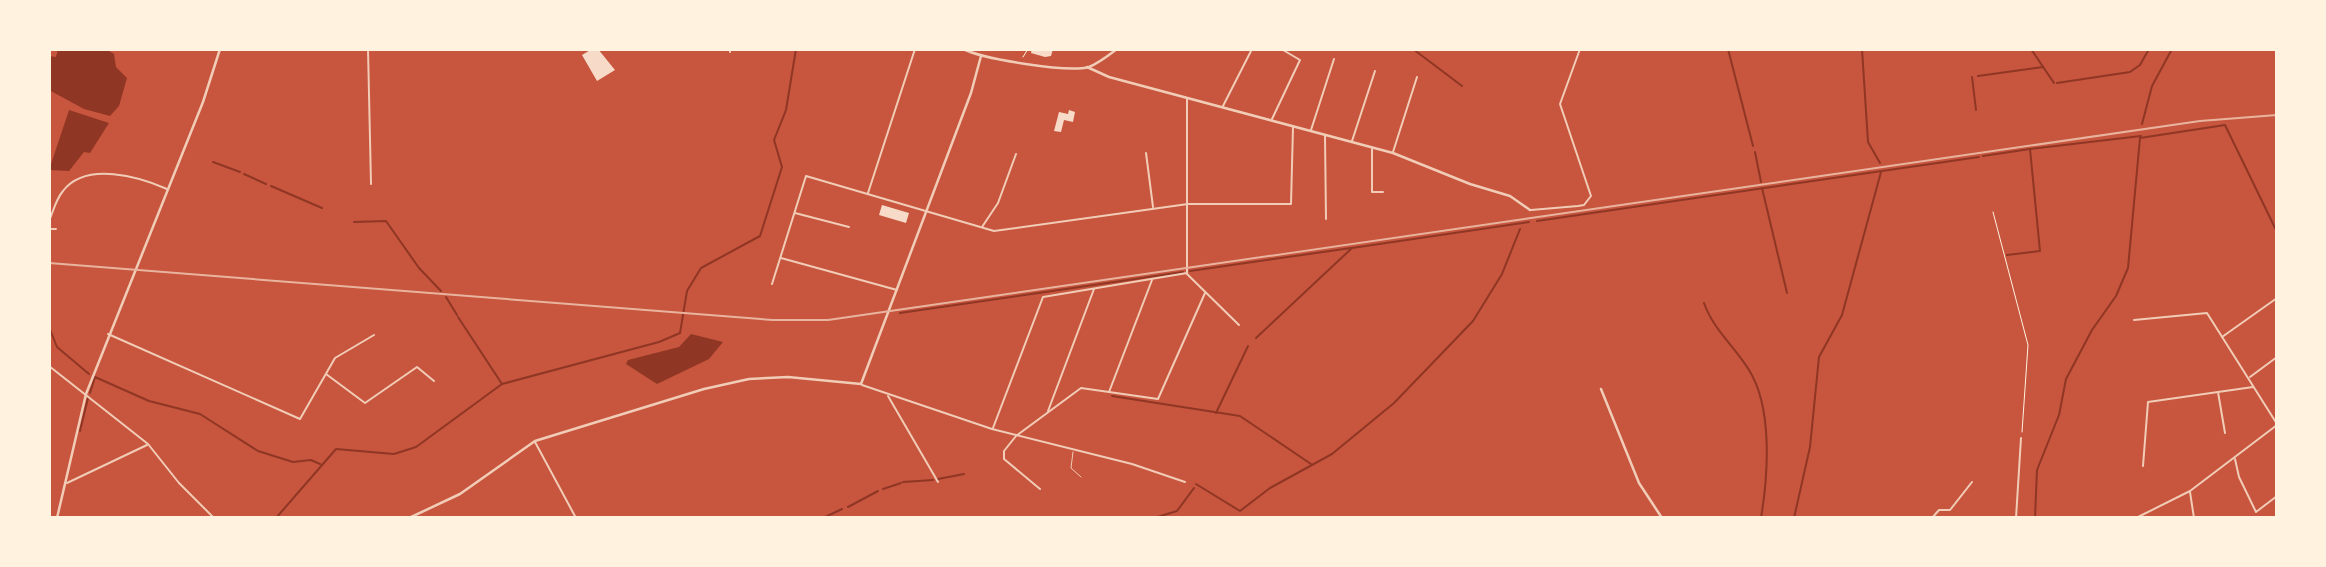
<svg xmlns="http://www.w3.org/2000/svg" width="2326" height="567" viewBox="0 0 2326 567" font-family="Roboto,sans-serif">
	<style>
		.water { fill: #8f3625 }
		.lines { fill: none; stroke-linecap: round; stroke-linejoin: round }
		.stream { stroke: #8f3625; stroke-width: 2 }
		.building { fill: #f7dbc8 }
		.path { stroke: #fff3e0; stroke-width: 1 }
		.service { stroke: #f1ccb7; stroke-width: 1 }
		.minor { stroke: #f1ccb7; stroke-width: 2 }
		.tertiary { stroke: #f1ccb7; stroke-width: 2.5 }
		.rail { stroke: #e9b49f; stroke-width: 2 }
	</style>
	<rect width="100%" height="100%" fill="#c8553d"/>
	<g class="water">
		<path d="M58,49h48l8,5 2,13 11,11 -8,28 -9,10 -26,-7 -35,-19v-34l7,1z"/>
		<path d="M69,110l40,13 -19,30 -6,-1 -15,19 -20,-1z"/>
		<path d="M691,334l32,8 -14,17 -52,25 -31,-20 2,-4 51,-13z"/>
	</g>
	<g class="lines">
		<g class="stream">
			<path d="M1413,49l49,37"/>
			<path d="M1728,49l25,97"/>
			<path d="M1862,49l6,93 12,21"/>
			<path d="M2031,49l23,34"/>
			<path d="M1978,76l65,-9"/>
			<path d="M1972,77l4,33"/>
			<path d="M2057,83l73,-11 10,-7 9,-16"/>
			<path d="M2142,124l10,-38 20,-37"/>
			<path d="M1755,152l6,30"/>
			<path d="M1983,156l47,-7"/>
			<path d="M213,162l27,10"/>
			<path d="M244,174l22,10"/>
			<path d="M271,186l51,22"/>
			<path d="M1762,188l25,105"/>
			<path d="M1537,221l442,-64"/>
			<path d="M354,222l32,-1 33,47 22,23"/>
			<path d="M2007,255l33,-4 -10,-102 111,-13"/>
			<path d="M1190,271l161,-23"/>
			<path d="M446,297l11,18"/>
			<path d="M1704,303c9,26 31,44 45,67 24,38 19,106 12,148"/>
			<path d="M900,313l283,-41"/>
			<path d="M458,317l44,67"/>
			<path d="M49,327l8,20 32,27"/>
			<path d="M1256,338l96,-90 177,-26"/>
			<path d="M90,393l5,-16 54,24 51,13 58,37 35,11 18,-2 9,4"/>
			<path d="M1112,396l128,20 71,48"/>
			<path d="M1216,413l32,-67"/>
			<path d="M80,431l8,-33"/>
			<path d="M938,479l26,-5"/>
			<path d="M903,482l30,-2"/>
			<path d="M1196,484l44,27 30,-23 62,-34 62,-51 79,-82 29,-47 18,-45"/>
			<path d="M883,489l18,-6"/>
			<path d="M848,507l30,-16"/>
			<path d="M276,518l60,-69 58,5 22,-7 86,-63 157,-42 21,-9 7,-42 14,-23 59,-32 22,-69 -8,-27 12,-30 10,-61"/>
			<path d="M823,518l19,-9"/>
			<path d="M1154,518l23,-7 17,-23"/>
			<path d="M1794,518l16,-71 9,-90 23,-42 39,-143"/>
			<path d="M2035,518l2,-48 22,-55 7,-36 26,-49 24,-34 12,-28 12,-130 85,-13 52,107"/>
		</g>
	</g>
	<g class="building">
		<path d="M592,49h6l17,21 -18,11 -15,-26z"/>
		<path d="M1032,49h21l-2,7 -6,1 -14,-4z"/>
		<path d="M1069,110l6,2 -2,10 -9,-2 -3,12 -7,-1 5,-19 9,2z"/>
		<path d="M882,205l27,8 -3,10 -27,-8z"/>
	</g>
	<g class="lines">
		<g class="path">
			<path d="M1023,57l5,-8"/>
			<path d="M1993,212l35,133 -6,87"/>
		</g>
		<path class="service" d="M1073,452l-2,16 10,9"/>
		<g class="minor">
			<path d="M368,49l3,135"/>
			<path d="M730,52v-3"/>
			<path d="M1223,106l29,-57"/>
			<path d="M1272,119l28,-59 -17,-10"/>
			<path d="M1311,130l23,-71"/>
			<path d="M1325,136l1,83"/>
			<path d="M1352,141l23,-70"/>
			<path d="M1372,149v43h11"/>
			<path d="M1393,152l24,-75"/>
			<path d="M1146,153l7,54"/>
			<path d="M868,193l47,-144"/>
			<path d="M1531,210l47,-4 6,-1 7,-9 -31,-92 20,-55"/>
			<path d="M795,213l54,14"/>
			<path d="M49,221c4,-9 7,-22 14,-30 23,-30 77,-14 104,-2"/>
			<path d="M982,227l16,-24 18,-49"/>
			<path d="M49,229h7"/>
			<path d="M781,258l116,32"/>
			<path d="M1187,273v-175"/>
			<path d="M1187,274l52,51"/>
			<path d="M772,284l34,-108 188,55 194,-27h103l2,-77"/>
			<path d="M2134,320l73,-7 70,111"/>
			<path d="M108,334l192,85 35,-61 39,-23"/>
			<path d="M2222,337l55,-39"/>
			<path d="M49,366l99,78 31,39 35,35"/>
			<path d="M326,374l39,29 52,-36 17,14"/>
			<path d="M2250,377l27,-20"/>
			<path d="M862,385l130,44 140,35 53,18"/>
			<path d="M1109,392l43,-112"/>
			<path d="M888,396l50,86"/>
			<path d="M1048,411l46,-122"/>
			<path d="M993,428l50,-131 144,-24"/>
			<path d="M2225,433l-7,-41 35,-5"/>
			<path d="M535,442l41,76"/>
			<path d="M2235,459l4,18 17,35 21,-16"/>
			<path d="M2143,466l5,-64 70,-10"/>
			<path d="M67,483l80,-38"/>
			<path d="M1040,489l-36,-30v-8l12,-15 65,-48 77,11 47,-106"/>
			<path d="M2190,492l4,26"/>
			<path d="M1932,518l7,-8h11l22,-28"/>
			<path d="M2016,518l5,-80"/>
			<path d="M2136,518l54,-27 87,-66"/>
		</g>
		<g class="tertiary">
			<path d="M963,49c21,10 104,24 126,18 10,-4 20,-12 28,-18"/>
			<path d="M1087,67l22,10 284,76 77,31 40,12 20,14"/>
			<path d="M1601,389l38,94 23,35"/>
			<path d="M57,518l29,-124 117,-292 17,-53"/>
			<path d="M409,518l51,-24 75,-53 169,-52 45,-10 39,-2 73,7 110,-291 10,-37"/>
		</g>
		<path class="rail" d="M49,263l724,57h55l1372,-199 77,-6"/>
	</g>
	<rect width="2326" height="567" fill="none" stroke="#fff3e0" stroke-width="102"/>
</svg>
